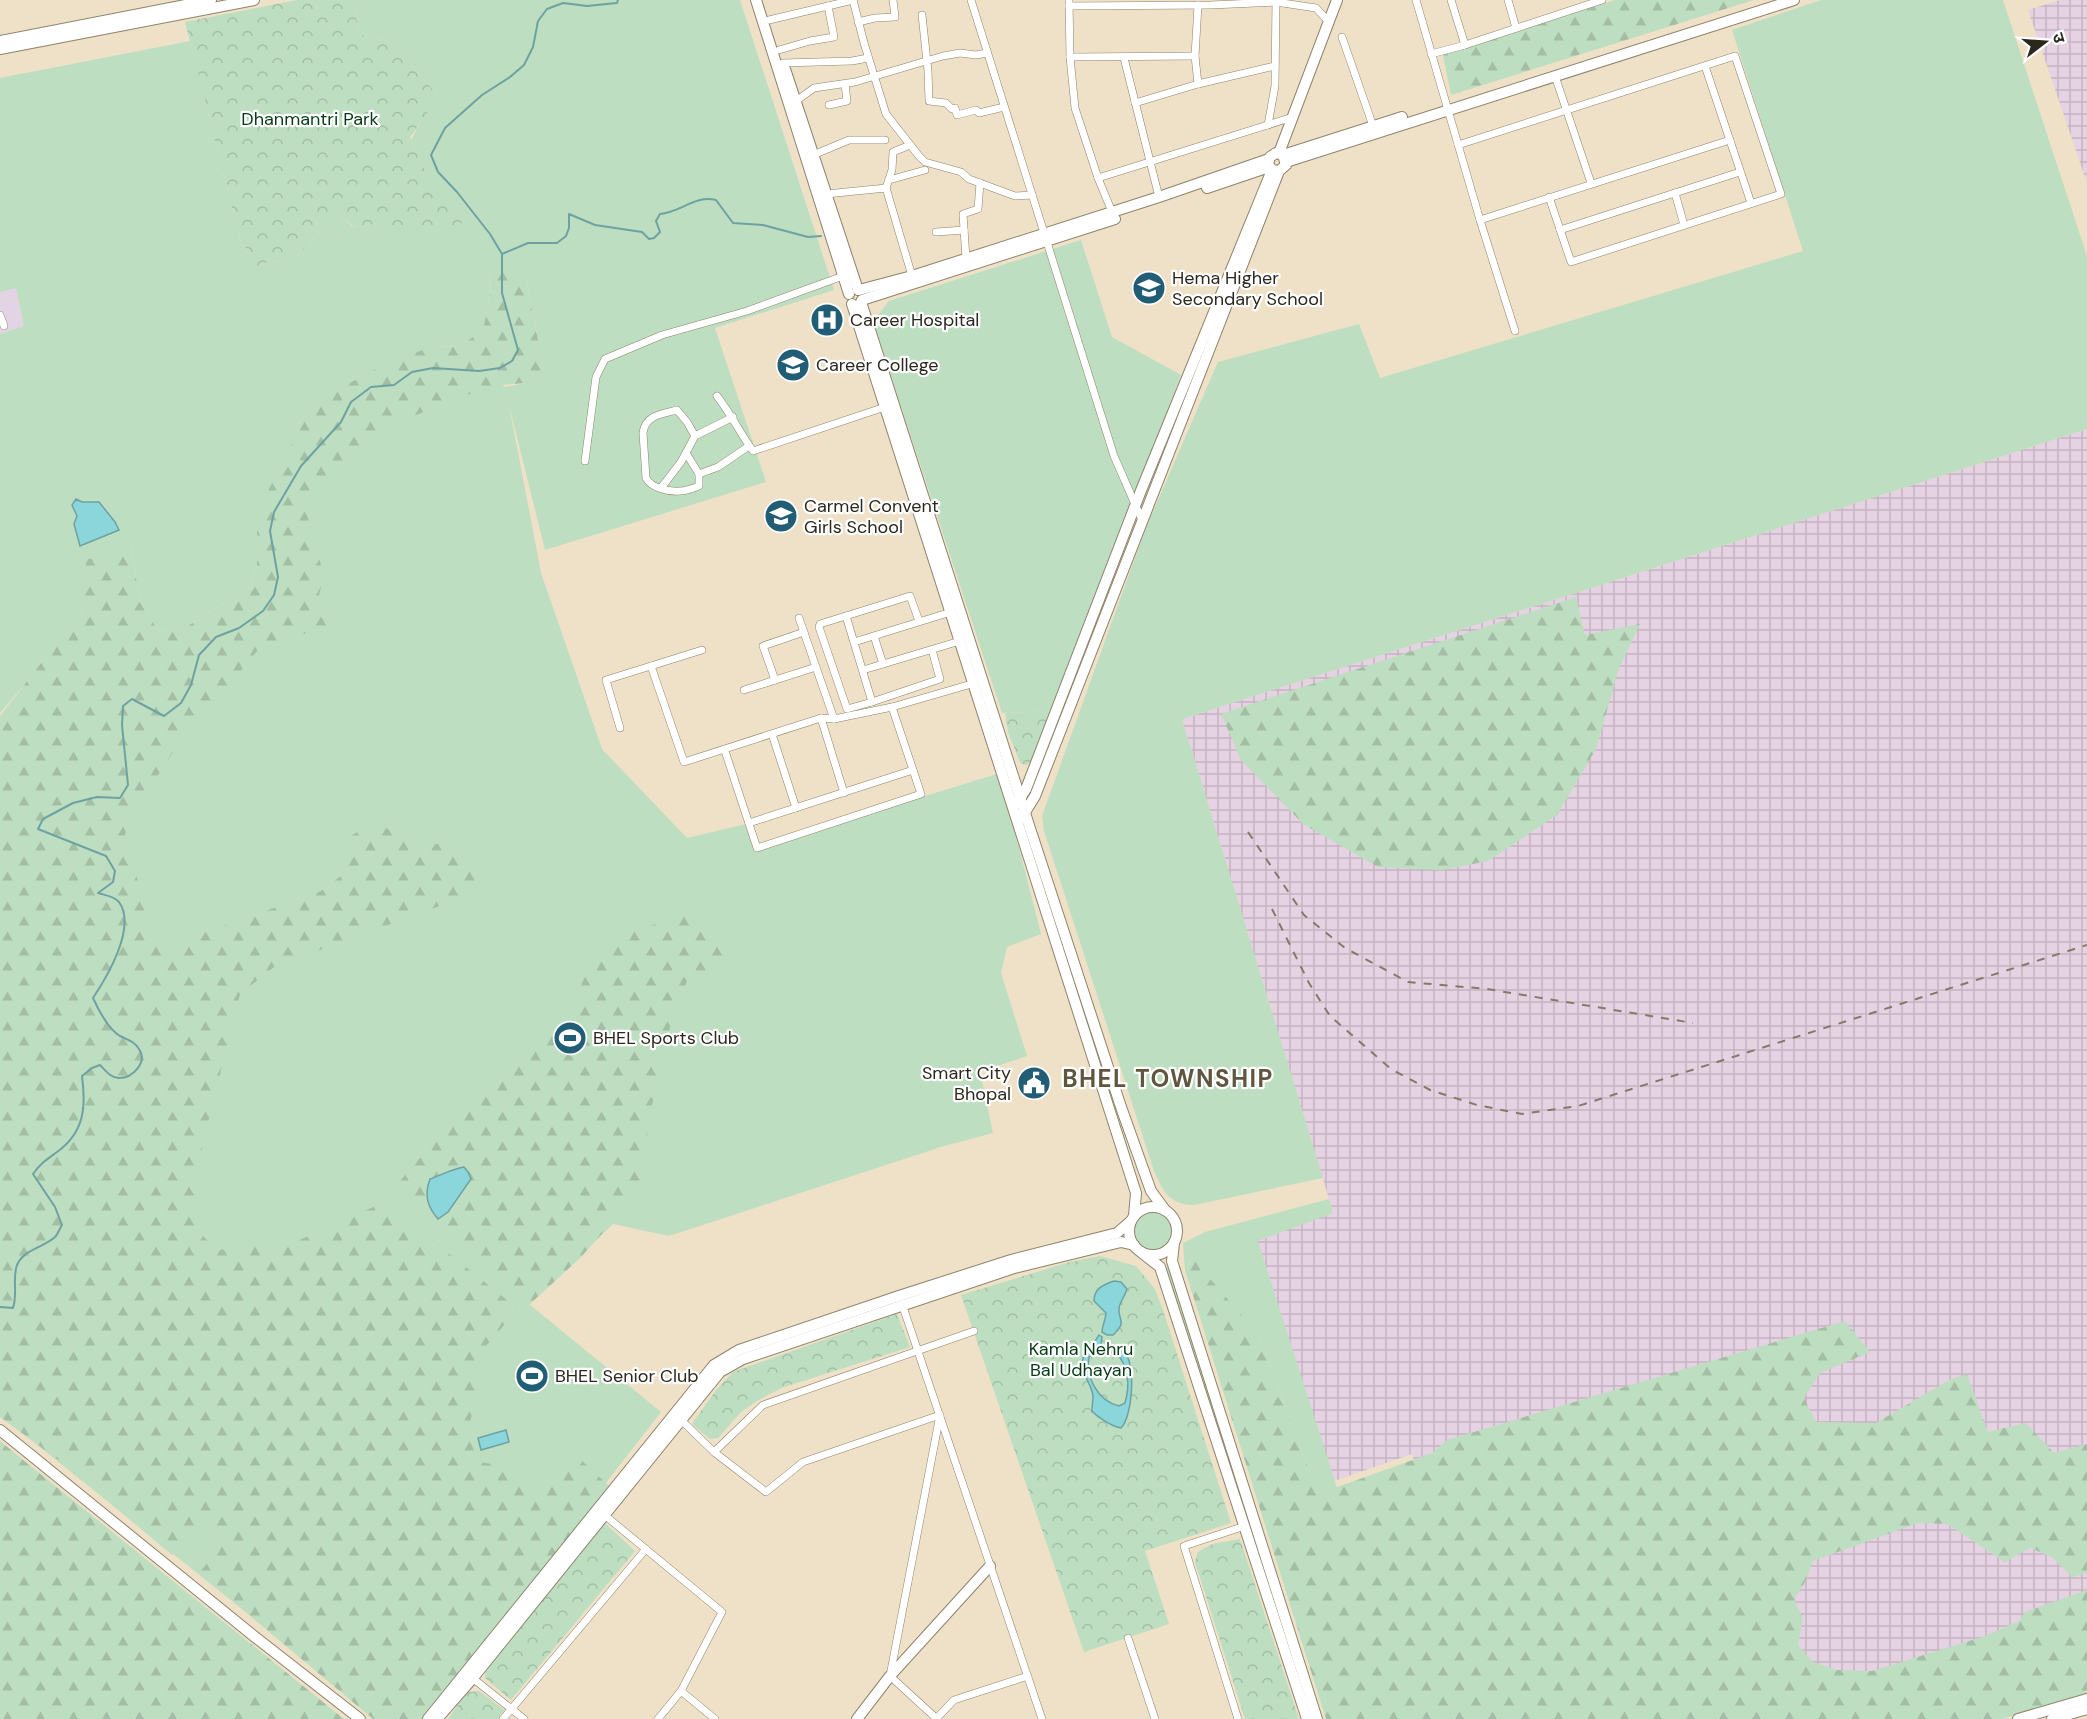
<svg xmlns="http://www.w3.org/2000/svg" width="2087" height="1719" viewBox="0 0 2087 1719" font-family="'DM Sans','Noto Sans Devanagari',sans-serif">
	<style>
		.industrial { fill: url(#industrial-grid) }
		.medical { fill: #e2d3e5 }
		.green { fill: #bddec0 }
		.forest { fill: url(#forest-firs) }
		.park { fill: url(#park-crowns) }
		.water { fill: #8bd6db; stroke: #6ea2a2; stroke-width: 1.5; fill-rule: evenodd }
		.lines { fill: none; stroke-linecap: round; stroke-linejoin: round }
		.stream { stroke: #6ea2a2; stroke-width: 2 }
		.street-casing { stroke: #8e836b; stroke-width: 8 }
		.secondary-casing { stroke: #8e836b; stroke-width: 12 }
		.street { stroke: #fff; stroke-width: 7 }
		.secondary { stroke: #fff; stroke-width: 10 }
		.rail { stroke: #837b6a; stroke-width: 2; stroke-dasharray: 8 8; stroke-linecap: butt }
		.labels { text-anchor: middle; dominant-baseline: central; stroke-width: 4.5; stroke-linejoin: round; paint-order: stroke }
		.park-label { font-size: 18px; fill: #053a15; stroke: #fff }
		.poi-label { font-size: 18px; fill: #2b271d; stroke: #fff; text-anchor: start }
		.district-label { font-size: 24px; font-weight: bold; letter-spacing: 1.5px; fill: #60553f; stroke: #fff }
	</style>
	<defs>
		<pattern id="industrial-grid" width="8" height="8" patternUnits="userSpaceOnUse" patternTransform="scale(1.5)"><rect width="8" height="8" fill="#e5d2e2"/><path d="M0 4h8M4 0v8" fill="none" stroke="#c5b4c1"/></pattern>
		<pattern id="forest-firs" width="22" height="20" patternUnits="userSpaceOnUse" patternTransform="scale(1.5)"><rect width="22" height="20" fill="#bddec0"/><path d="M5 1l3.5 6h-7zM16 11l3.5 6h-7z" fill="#a3bea5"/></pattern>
		<pattern id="park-crowns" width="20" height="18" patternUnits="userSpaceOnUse" patternTransform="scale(1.5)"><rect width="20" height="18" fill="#bddec0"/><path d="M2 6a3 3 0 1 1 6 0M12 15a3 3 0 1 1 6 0" fill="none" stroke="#a3bea5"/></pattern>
	</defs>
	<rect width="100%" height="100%" fill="#eee1c7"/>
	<g class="industrial">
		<path d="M2060,0h27v183l-59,-173z"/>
		<path d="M2087,429v1190l-317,100h-273l-85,-265 -78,27 -77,-241 76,-28 -151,-493z"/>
	</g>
	<path class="medical" d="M16,287l8,39 -24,8v-42z"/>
	<g class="green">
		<path d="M353,0h387l94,290 -119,38 51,154 -221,68 -36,-145 32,168 61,176 85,89 59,-14 7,25 247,-76 41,161 -34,13 -6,26 26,83 -47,16 13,61 -49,13 -275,90 -56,-12 -84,80 132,108 -239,307h-43l-379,-304 89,-585 196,-227 -3,-84 98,-123 115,-17 10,8 20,-4 26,-22 -13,-21 -14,-72 -35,1 2,22 -8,39 -23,16 -29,1 -174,165v54l-6,20 -65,41 -27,5 -19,-30 -9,-57 -90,120 -41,48v-379l24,-8 -8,-38 -16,4v-214l190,-37 51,202 6,6 6,20 15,-7 26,-2 43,-47 16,14 18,-3 23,11 71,-16 -42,-52 -12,-27 25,-47 -47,-52 -30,-7z"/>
		<path d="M1821,0h182l84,256v173l-905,290 141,459 -129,27c-25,-1 -30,-12 -40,-34l-110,-340 -2,-15 103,-286 73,-168 141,-38 21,54 423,-127 -71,-221z"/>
		<path d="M1081,240l31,97 69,38 -127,336 -52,2 -128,-389 1,-5 14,-18z"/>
		<path d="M1329,1199l4,14 -75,28 79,247 -19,6 -60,-160 -67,-75 -6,11 -2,-27 22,-11z"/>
		<circle cx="1153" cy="1231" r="19"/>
		<path d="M1169,1266l80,250 -3,1 -80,-250z"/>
	</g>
	<g class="forest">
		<path d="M1615,0h139l-303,95 -8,-40z"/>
		<path d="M489,268h35l14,72 13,21 -5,11 -21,11 -35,3 -107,42 -76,81c1,8 2,16 4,24 8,30 18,38 5,70l16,21 -74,26 -85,102 -31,48 -17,34 29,106 13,6 154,-55 21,-16 5,-37 30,-17 37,28 45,-10 24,51 -209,77 -34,27 -36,145 -10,49 9,48 14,14 78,-8 85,-38 15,6 123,99 -32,37 -18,87 10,29 46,6 11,19 9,-1 34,-29 31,29 -187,233h-49l-174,-146 26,-31 -22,-21 -31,34 -111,-93 -61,-45v-701l84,-108 2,-48 45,-15 9,57 19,30 27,-5 65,-41 6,-20v-54l47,-90 33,-32 52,-28 42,-15 29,-1 23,-16 8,-39z"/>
		<path d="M1576,597l9,38 55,-11 -21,44 -23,81 -39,66 -69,46 -46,9 -64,-3 -75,-43 -62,-64 -20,-46z"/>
		<path d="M701,912l27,54 -39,9 -20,56 -20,87 -8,73 -61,67 -51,47 -119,-96 -11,-14 -3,-9 20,-24 98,-95 42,-36 22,-38 19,-45 15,-12z"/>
		<path d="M1192,1258l66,76 60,160 114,-41 15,-13 398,-119 25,31 -50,21 -16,25 12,24 60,1 73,-43 18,-6 21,58 38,-9 28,30 33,-9v129l-15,4 -20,-20 -22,-9 -25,14 -58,-38 -29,-1 -105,38 -10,25 -9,13 9,19 -5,27 15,17 24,8 35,1 110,-34 37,-16 6,-9 62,-22v103l-85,26h-676l-141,-449z"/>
		<path d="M0,1441l17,14 327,264h-344z"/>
	</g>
	<g class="park">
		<path d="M297,0h56l6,34 30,7 47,52 -8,18 -18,27 13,29 42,52 -10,11 -44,2 -17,3 -23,-11 -17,3 -17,-14 -43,47 -26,2 -15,7 -6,-20 -6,-6 -56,-221z"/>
		<path d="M1048,711l2,3 -19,48 -5,3 -6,-2 -12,-31 -3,-19z"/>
		<path d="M1100,1256l36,10 19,23 8,21 68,213 -86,28 24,73 -85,28 -123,-357 109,-33z"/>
		<path d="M897,1314l13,33 -126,40 -24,12 -19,13 -23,26 -8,1 -17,-14v-3l24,-33 16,-17z"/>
		<path d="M604,1522l31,29 -124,149 -26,-22 1,-9z"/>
		<path d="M1240,1539l59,180h-54l-50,-157 3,-10 14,-8z"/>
		<path d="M479,1691l25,19 -6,9h-50l19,-27z"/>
	</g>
	<g class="water">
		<path d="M76,499l6,3h17l16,20 4,8 -39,16 -6,-22 3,-8 -5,-11z"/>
		<path d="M464,1167l4,5 3,7 -23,33 -10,7c-11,-13 -14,-24 -8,-40 11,-4 22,-10 34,-12z"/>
		<path d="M1114,1281l7,1 6,7c-2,7 -7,13 -8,19 -1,15 9,12 -6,27h-6l-5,-3c0,-7 4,-12 4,-19l-12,-12c0,-13 9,-16 20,-20z"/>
		<path d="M1099,1335l3,2 -1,7c8,7 19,3 25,11 10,12 6,63 -5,73 -8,-1 -24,-11 -29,-17 0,-5 1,-10 1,-15 -1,-13 -17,-27 -8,-42 4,-7 9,-10 14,-19zM1099,1351l17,2c13,13 14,33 9,50l-6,3c-21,-5 -34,-29 -30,-49z"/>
		<path d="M506,1430l3,12 -28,8 -3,-12z"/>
	</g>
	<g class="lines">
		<g class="stream">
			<path d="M502,254l26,-11h29l9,-7 3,-8v-14l26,11 47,7 7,7 5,-1 6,-6 -4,-11 4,-7c21,-2 35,-19 56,-14l17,23 30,2 45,12 13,-1"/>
			<path d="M0,1307l13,1c5,-15 -1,-29 4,-43 7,-16 26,-17 38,-28 3,-3 5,-9 7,-12l-7,-18 -22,-33c8,-11 13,-14 24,-22 28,-20 29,-46 25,-76l10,-8 8,-3c6,6 11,13 19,13 14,0 29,-16 20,-29 -5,-8 -11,-9 -19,-13 -12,-7 -21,-25 -27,-38 14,-21 44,-71 26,-96 -5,-6 -15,-7 -21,-9l15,-11 2,-11 -9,-15 -68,-27 5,-10 30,-16 24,-6 23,1 8,-13 -6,-60 1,-19 9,-7 32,17 17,-13 10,-18 8,-30 17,-18 23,-9 24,-17 11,-16 4,-18 -8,-46 4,-19 27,-46 40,-44 10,-20 20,-15 23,-2 18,-13 21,-4 46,3 21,-3 12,-7 6,-11 -16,-57v-39l-12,-20 -33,-42 -19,-20 -7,-17 14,-27 37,-33 28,-18 14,-12 9,-18 5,-26 9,-12 16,-6 24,3 30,-3 1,-3"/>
		</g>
		<defs>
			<g id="street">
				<path d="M853,0l11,43 22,71 33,42 6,6 36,10 8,7 46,17 17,-1"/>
				<path d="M971,0l143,456 28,64"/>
				<path d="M1069,0l1,57 5,51 23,70 14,34"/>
				<path d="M1416,0l64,220 35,111"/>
				<path d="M1451,0l14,45"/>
				<path d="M1508,0l8,28"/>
				<path d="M1198,5l-3,51 3,28"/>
				<path d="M1069,6l142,-1 65,-3 40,6 13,14"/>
				<path d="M922,15l6,56 1,30 17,2 6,6 3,-1 2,7 19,-5 3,3 25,-6"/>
				<path d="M769,20l84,-20"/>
				<path d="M858,22l17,-4 20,-1 -2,-17"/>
				<path d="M1342,37l31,89"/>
				<path d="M779,50l31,-9 24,-4 -6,-31"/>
				<path d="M1431,54l34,-9 137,-45"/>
				<path d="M1070,57l125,-1"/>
				<path d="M1124,58l35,139"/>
				<path d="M783,63l69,-2 16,-3"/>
				<path d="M1705,66l46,137"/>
				<path d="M1555,76l36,107"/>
				<path d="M796,101l18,-13 41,-6 88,-26 17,-3 16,2 11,-2"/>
				<path d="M1135,103l63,-19 77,-18"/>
				<path d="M829,105l18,-4 -2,-17"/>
				<path d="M1268,125l7,-39 1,-86"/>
				<path d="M1458,145l277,-89 46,138 -210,68 -22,-65"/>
				<path d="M813,155l36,-15h36"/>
				<path d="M1098,178l195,-61"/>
				<path d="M889,180l36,-10"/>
				<path d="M886,188l6,-18 1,-18 17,-7"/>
				<path d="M1675,193l9,32"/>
				<path d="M826,194l60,-6 26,88"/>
				<path d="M1480,220l250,-80"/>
				<path d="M1560,230l180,-58"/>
				<path d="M936,232l28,-2"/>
				<path d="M966,259l-3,-45 15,-5 2,-26"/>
				<path d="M0,315l4,11"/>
				<path d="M717,396c14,18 23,37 36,55l132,-44"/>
				<path d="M695,436l-8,-14 -10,-12c-15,4 -32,5 -34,23l3,45c5,10 23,14 34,13 6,0 14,-3 19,-5v-12l19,-7 31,-21"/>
				<path d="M686,453l13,21"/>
				<path d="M585,461l11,-84 9,-18 57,-24 85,-24 96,-35"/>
				<path d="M661,488l20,-26 14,-26 38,-19"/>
				<path d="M846,616l26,86 68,-23 -8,-29"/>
				<path d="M799,618l35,101"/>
				<path d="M874,636l9,28"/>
				<path d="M854,642l97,-30"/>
				<path d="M651,666l33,96 137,-44 13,1 58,-12 83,-24"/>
				<path d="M863,670l97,-29"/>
				<path d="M775,680l-12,-34 41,-14"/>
				<path d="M744,690l72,-23"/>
				<path d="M872,702l-25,7 -28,-82 1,-3 90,-28 9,25"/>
				<path d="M821,718l23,75"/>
				<path d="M620,728l-14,-48 96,-30"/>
				<path d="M772,734l24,74"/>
				<path d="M725,751l32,97 164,-54 -29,-87"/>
				<path d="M749,823l164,-53"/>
				<path d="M902,1304l140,415"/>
				<path d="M679,1418l35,34 52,40 37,-30 137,-47 -50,261 47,43"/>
				<path d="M714,1452l49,-47 211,-74"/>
				<path d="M602,1513l120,99 -41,79 -23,28"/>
				<path d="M1128,1638l27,81"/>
				<path d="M470,1676l54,43"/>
				<path d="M681,1691l34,28"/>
				<path d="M503,1719l143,-170"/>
				<path d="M936,1719l18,-19 74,-24"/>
				<path d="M1238,1719l-54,-173 61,-20"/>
			</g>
			<g id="secondary">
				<path d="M756,0l93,294"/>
				<path d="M0,41l211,-41"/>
				<path d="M0,49l254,-49"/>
				<path d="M785,69l73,221"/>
				<path d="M1279,153l58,-153"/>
				<path d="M1283,155l119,-38"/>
				<path d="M1286,162l508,-162"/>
				<path d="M1207,188l62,-21"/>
				<path d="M859,290l53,-14 247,-79 110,-38"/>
				<path d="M862,300l253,-81"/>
				<path d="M861,302l164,511 96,294 30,84 14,19"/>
				<path d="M852,304l284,889 -2,23"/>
				<path d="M1018,802l8,-13 114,-296 132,-323"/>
				<path d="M1022,817l13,-21 244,-625 7,-6 -3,-10 -7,-2 -6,4 -2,7 4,6 7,1"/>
				<circle cx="1153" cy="1231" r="24"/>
				<path d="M1174,1243l-2,18 145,458"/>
				<path d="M1141,1252l19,15 147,452"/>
				<path d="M0,1430l255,207 105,82"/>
				<path d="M428,1719l286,-354 25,-15 160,-54 112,-36 106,-27 14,-12"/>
				<path d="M437,1719l35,-40 248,-307 23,-13 271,-91 107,-26 13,3"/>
				<path d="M857,1719l33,-43 100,-110"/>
				<path d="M2018,1719l69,-20"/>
				<path d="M2052,1719l35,-10"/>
			</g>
		</defs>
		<use href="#street" class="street-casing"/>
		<use href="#secondary" class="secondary-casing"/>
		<use href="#street" class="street"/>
		<use href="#secondary" class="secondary"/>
		<g class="rail">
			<path d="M1248,832l56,83 41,33 63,34 79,7 206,34"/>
			<path d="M1272,909l37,74 21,33 61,53 39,21 47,15 45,9 56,-8 509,-161"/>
		</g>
	</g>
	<defs>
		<symbol id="school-disc" viewBox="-11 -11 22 22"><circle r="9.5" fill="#225d76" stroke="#fff"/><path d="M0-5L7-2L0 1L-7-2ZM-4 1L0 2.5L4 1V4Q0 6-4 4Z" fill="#fff"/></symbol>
		<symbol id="hospital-disc" viewBox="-11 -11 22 22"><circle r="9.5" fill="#225d76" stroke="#fff"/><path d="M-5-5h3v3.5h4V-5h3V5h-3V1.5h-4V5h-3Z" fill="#fff"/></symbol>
		<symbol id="university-disc" viewBox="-11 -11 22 22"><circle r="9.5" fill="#225d76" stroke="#fff"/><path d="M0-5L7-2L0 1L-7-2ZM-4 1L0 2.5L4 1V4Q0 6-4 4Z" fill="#fff"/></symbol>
		<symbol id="stadium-disc" viewBox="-11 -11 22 22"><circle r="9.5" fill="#225d76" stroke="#fff"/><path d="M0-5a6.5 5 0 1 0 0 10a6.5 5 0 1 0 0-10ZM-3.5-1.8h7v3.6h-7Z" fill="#fff"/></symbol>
		<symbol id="civic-disc" viewBox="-11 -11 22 22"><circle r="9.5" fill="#225d76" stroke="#fff"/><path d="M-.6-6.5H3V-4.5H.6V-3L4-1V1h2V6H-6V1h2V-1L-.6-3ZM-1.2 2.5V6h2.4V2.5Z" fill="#fff"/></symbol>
	</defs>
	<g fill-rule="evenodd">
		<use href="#school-disc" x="1130" y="269" width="38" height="38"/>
		<use href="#hospital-disc" x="808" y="301" width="38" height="38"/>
		<use href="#university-disc" x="774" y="346" width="38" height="38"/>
		<use href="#school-disc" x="762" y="497" width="38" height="38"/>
		<use href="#stadium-disc" x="551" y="1019" width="38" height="38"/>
		<use href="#civic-disc" x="1015" y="1064" width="38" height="38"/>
		<use href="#stadium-disc" x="513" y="1357" width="38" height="38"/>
	</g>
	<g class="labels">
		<g class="park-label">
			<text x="310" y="119">Dhanmantri Park</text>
			<text x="1081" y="1349">Kamla Nehru<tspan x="1081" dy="21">Bal Udhayan</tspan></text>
		</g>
		<g class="poi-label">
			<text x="1172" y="278">Hema Higher<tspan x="1172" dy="21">Secondary School</tspan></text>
			<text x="850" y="320">Career Hospital</text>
			<text x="816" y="365">Career College</text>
			<text x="804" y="506">Carmel Convent<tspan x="804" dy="21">Girls School</tspan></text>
			<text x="593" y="1038">BHEL Sports Club</text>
			<text x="1011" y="1073" text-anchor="end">Smart City<tspan x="1011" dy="21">Bhopal</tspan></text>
			<text x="555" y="1376">BHEL Senior Club</text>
		</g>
		<g class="district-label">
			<text x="1168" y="1078">BHEL TOWNSHIP</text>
		</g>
	</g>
	<g transform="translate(2045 42) rotate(73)" stroke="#ffffff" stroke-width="4.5" paint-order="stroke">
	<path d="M0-4.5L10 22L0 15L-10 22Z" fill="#2b271d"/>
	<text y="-9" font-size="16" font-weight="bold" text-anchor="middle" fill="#2b271d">उ</text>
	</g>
</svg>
